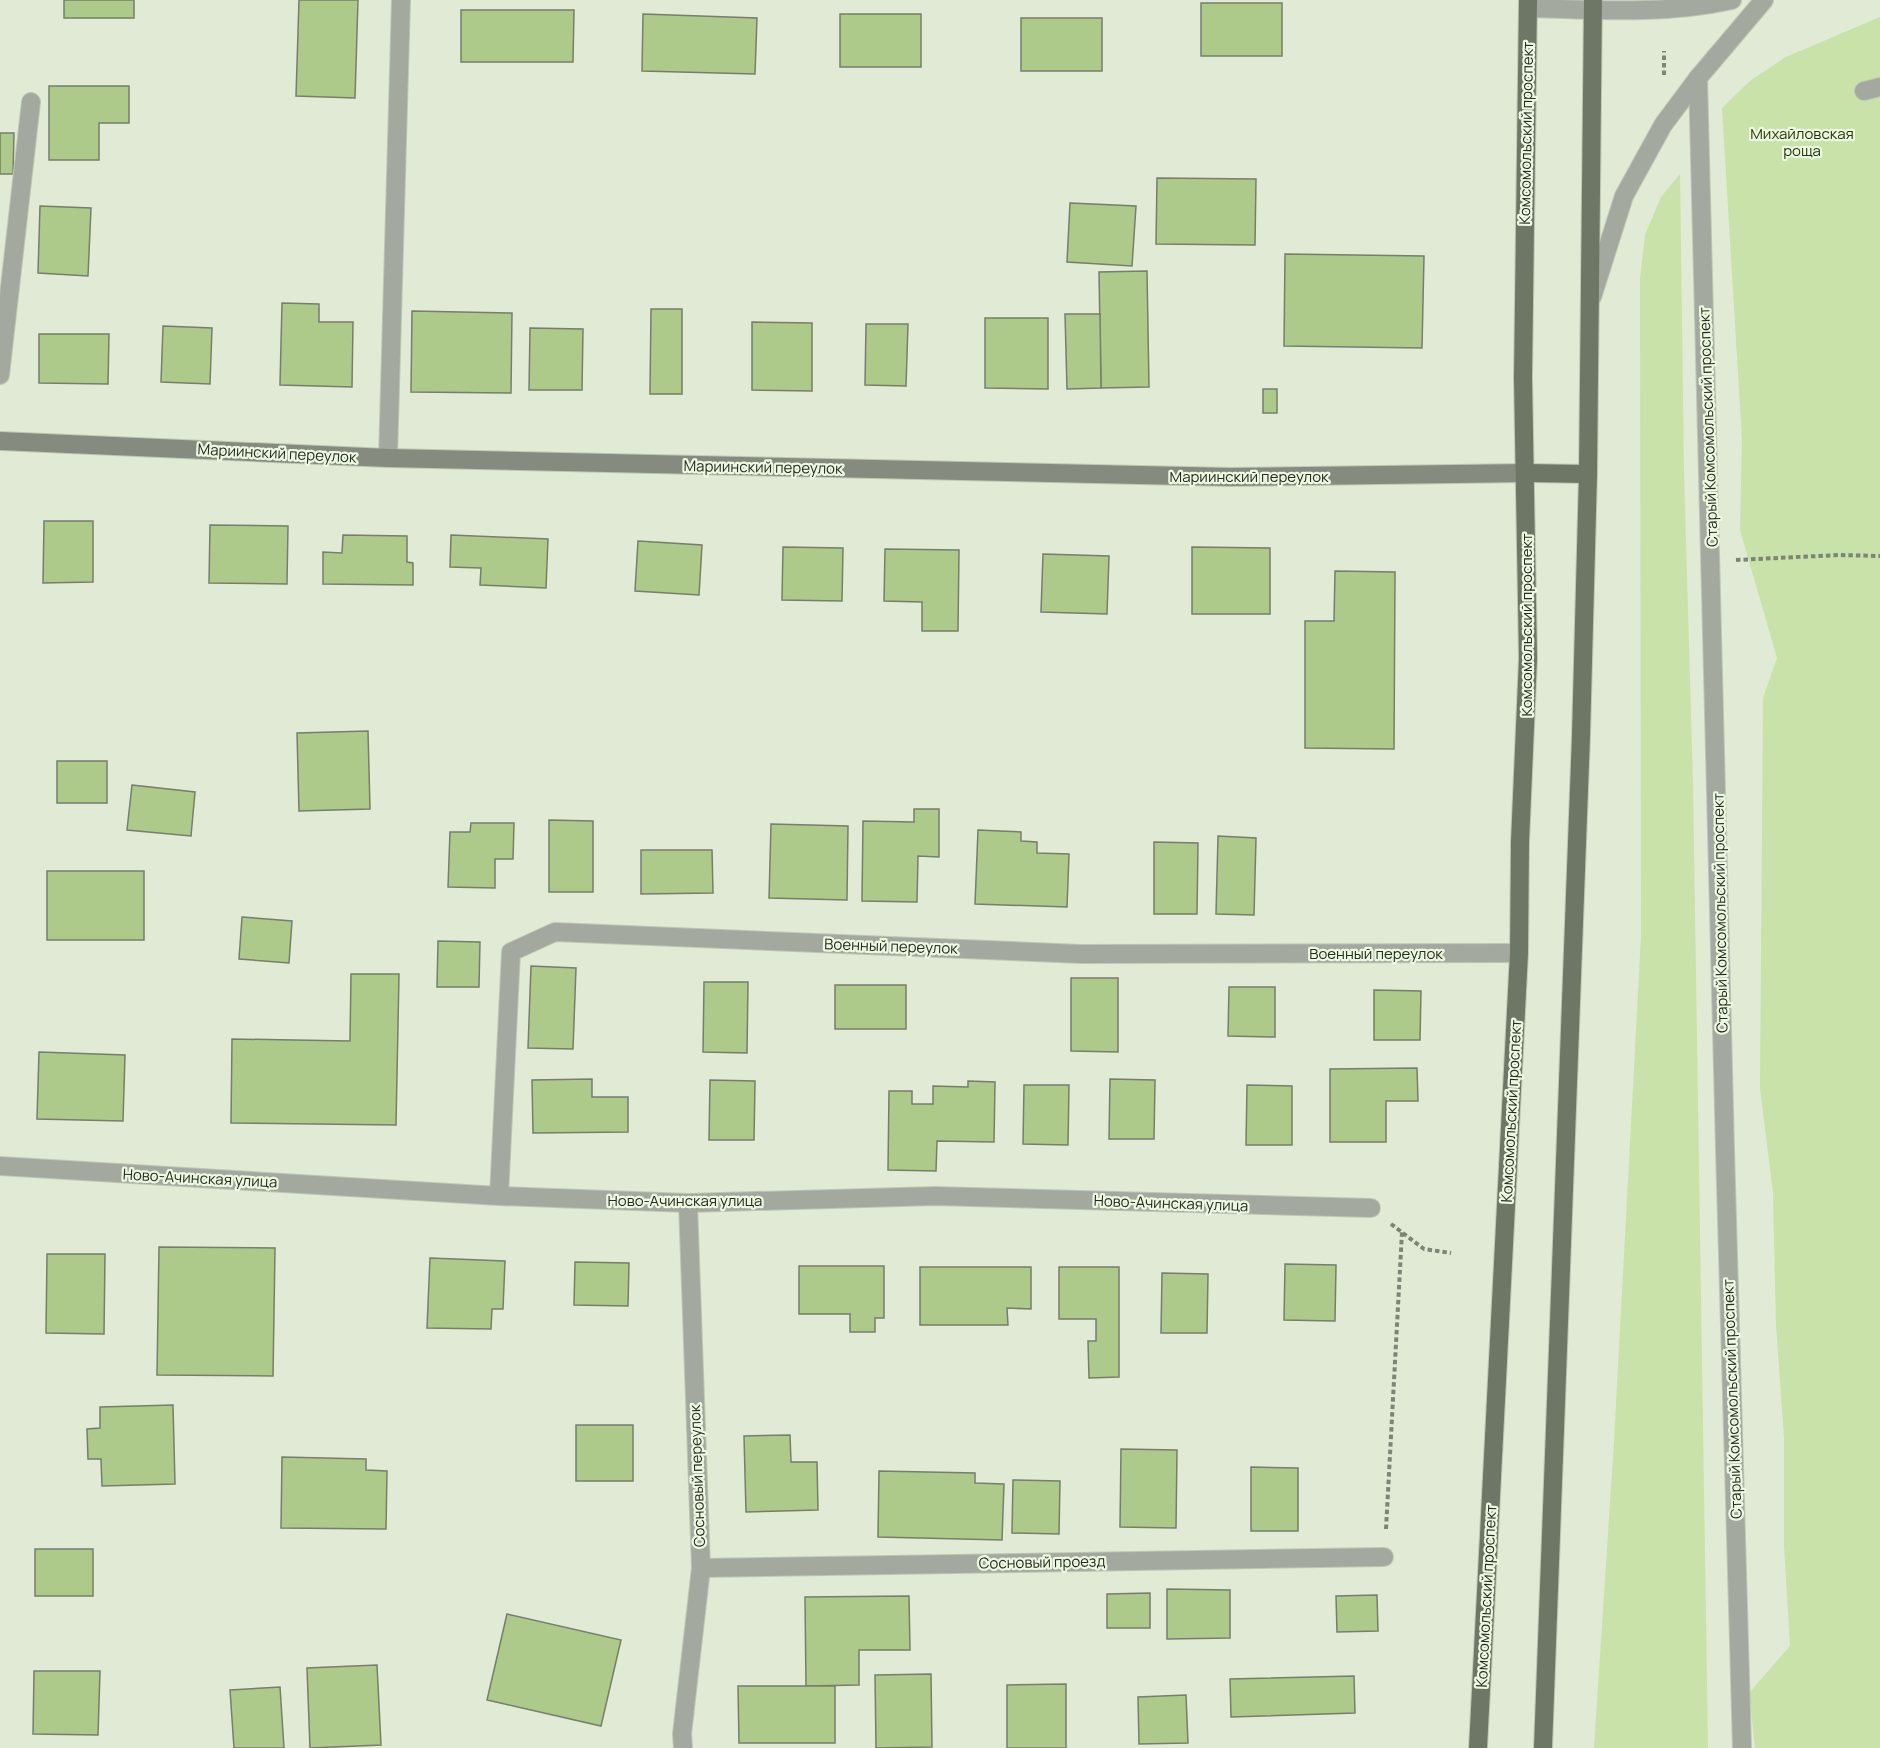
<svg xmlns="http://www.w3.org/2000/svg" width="1880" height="1748" viewBox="0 0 1880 1748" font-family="Manrope,sans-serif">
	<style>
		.green { fill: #c8e2a9 }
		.building { fill: #adca8b; stroke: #757f6b; stroke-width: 1.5 }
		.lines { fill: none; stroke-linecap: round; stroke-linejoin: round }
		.lane-casing { stroke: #bfc7b4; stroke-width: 20 }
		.street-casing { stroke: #bfc7b4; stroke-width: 20 }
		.secondary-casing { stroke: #bfc7b4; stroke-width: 20 }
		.primary-casing { stroke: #bfc7b4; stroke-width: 20 }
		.path { stroke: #7e8576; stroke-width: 4; stroke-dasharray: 4.5 3; stroke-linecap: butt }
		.lane { stroke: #a4a9a0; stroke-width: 18 }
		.street { stroke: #a4a9a0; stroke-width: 18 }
		.secondary { stroke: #858b7e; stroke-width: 18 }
		.primary { stroke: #6e7665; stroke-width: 18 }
		.labels { text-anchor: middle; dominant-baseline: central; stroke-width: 4.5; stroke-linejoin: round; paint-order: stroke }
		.street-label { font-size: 15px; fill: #262a22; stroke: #edf8e1 }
		.park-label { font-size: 15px; fill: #253708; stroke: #edf8e1 }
	</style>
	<rect width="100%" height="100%" fill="#e0ead4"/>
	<g class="green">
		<path d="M1880,17v1731h-125l-6,-55 41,-47 -6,-101v-107l-8,-114 -3,-131 -13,-104 3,-391 14,-40 -37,-128 2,-91 -20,-331 28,-27 36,-24z"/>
		<path d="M1680,174l4,298 9,312 15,964h-114l20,-306 27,-505 -1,-658 5,-44 16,-38z"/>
	</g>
	<g class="building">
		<rect x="64" y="0" width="70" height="18"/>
		<path d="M299,0h59l-3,98 -59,-2z"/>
		<rect x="1201" y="3" width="81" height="53"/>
		<path d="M461,10h113l-1,52h-112z"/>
		<path d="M643,14l114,4 -2,56 -113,-3z"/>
		<rect x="840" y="14" width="81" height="53"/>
		<rect x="1021" y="18" width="81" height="53"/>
		<path d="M49,86h80v37h-30v37h-50z"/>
		<path d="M0,133h14l-1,41h-13z"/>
		<path d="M1157,178l99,1 -1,66 -99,-1z"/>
		<path d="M1070,203l66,3 -4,60 -65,-4z"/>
		<path d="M40,206l51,2 -3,68 -50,-3z"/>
		<path d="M1285,254l139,2 -2,92 -138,-2z"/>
		<path d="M1147,271l2,116 -48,1 -2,-116z"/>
		<path d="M282,303l37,1v18h34l-1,65 -72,-2z"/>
		<path d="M651,309h31v85h-32z"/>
		<path d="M412,311l100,2 -1,80 -100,-1z"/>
		<path d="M1065,314h35l1,74 -34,1z"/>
		<path d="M985,318h63v71l-63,-1z"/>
		<path d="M752,322l60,1v68l-60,-1z"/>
		<path d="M866,324h42l-2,62 -41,-1z"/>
		<path d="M163,326l49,2 -2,56 -49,-2z"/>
		<path d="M530,328l53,1 -1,61h-53z"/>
		<path d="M39,334h70l-1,50 -69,-1z"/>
		<rect x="1263" y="389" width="14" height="24"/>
		<path d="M44,521h49v61l-50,1z"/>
		<path d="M210,525l78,1 -1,58 -78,-1z"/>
		<path d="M343,535l64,1v26l6,1v22l-90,-1v-32l19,1z"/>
		<path d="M451,535l97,4 -2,49 -66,-3 1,-17 -31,-1z"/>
		<path d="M638,541l64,4 -3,50 -64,-4z"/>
		<path d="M783,547l60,1 -1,53 -60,-1z"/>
		<path d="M1192,547l78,1v66h-78z"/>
		<path d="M885,549l74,1 -1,81h-36v-29l-38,-1z"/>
		<path d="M1043,554l66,2 -2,58 -66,-2z"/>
		<path d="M1335,571l60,1 -1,177 -89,-1v-127h29z"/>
		<path d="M368,731l2,78 -71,2 -2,-78z"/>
		<rect x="57" y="761" width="50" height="42"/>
		<path d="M132,785l63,7 -4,44 -64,-6z"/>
		<path d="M914,809h25v48l-21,-1 -1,46 -55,-1 1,-80 51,1z"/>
		<path d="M549,820l44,1v71h-44z"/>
		<path d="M471,823h43l-1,36h-18v29l-47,-1 2,-55h20z"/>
		<path d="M771,824l77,2 -1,74 -78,-2z"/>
		<path d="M978,830l43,2v9l16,1v11l32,1 -2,53 -92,-3z"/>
		<path d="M1218,836l38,2 -2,77 -38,-1z"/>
		<path d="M1154,842l44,1 -1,71h-43z"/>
		<path d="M641,850h71l1,43 -72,1z"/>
		<rect x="47" y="871" width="97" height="69"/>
		<path d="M242,917l50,4 -3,42 -50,-4z"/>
		<path d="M438,941l42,1 -1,45h-42z"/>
		<path d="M531,966l45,2 -3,81 -45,-1z"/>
		<path d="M351,974h48l-3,151 -165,-2 1,-84 118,2z"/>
		<path d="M1071,978h47v74l-47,-1z"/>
		<path d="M704,982h44l-1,71 -44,-1z"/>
		<rect x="835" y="985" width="71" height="44"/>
		<path d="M1229,987h46v50l-47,-1z"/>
		<path d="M1374,990l47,1 -1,49h-46z"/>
		<path d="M39,1052l86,3 -2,66 -86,-2z"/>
		<path d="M1417,1068l1,33h-32v41h-56v-73z"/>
		<path d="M592,1079v18h36v35l-95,1 -1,-53z"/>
		<path d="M1110,1079l45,1 -1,59h-45z"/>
		<path d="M710,1080l45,1 -1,59h-45z"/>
		<path d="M968,1081l27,1 -1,60 -57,-1 -1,30 -48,-1 1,-79h23v13h21v-18l35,1z"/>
		<path d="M1024,1085h45l-1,60 -45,-1z"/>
		<path d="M1247,1085l45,1v59h-46z"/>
		<path d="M159,1247l116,1 -2,128 -116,-1z"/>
		<path d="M47,1254h58l-1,80 -58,-1z"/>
		<path d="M430,1258l75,3 -2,48h-11l-1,20 -64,-1z"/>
		<path d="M575,1262l54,1 -1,43 -54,-1z"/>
		<path d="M1285,1264l51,1 -1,56 -51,-1z"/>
		<path d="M799,1266h85v52h-9v14h-25v-18h-51z"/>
		<path d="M920,1267h111v42l-24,-1 1,17h-88z"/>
		<path d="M1059,1267h60v110l-30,1 -1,-37h8v-22h-37z"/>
		<path d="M1162,1273l46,1 -1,59h-46z"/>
		<path d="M173,1405l2,79 -73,2 -1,-27h-13l-1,-30 13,-1v-21z"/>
		<rect x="576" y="1425" width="57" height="56"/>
		<path d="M790,1435l1,27h26l1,48 -72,2 -2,-76z"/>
		<path d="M1121,1449l56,1 -1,78 -56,-1z"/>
		<path d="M282,1457l84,2v11l21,1 -1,58 -105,-1z"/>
		<path d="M1251,1467l47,1v63h-47z"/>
		<path d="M879,1471l96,2v10l29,1 -2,56 -124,-3z"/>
		<path d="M1013,1480l47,1 -1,53 -47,-1z"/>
		<rect x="35" y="1549" width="58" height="47"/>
		<path d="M1167,1589l63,1v48l-63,1z"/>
		<path d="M1150,1593v35h-43v-34z"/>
		<path d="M1377,1595l1,36 -41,1 -1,-36z"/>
		<path d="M909,1596l1,54h-51v35l-53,1 -1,-89z"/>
		<path d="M507,1614l114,26 -20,86 -114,-26z"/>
		<path d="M377,1665l4,80 -71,3 -3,-80z"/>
		<path d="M34,1671h66l-2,64 -65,-1z"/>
		<path d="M931,1674l1,73 -56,1 -1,-73z"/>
		<path d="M1354,1676l1,37 -124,4 -1,-38z"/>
		<path d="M1066,1684v64h-59v-63z"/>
		<path d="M738,1686h97v57h-96z"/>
		<path d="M280,1687l4,61h-50l-4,-58z"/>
		<path d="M1186,1695l2,48 -49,1 -1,-47z"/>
	</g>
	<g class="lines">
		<defs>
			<path id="lane" d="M1864,91l16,-4"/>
			<g id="street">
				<path d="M1528,8c68,2 137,7 204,-8"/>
				<path d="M1698,78l27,1071 17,599"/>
				<path d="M1592,297l32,-101 39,-71 35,-47 66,-78"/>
				<path d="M0,375l31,-273"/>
				<path d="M388,458l13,-458"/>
				<path d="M0,1166l499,30 189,7 247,-7 436,12"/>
				<path d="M499,1196l12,-244 44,-20 526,22 438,-1"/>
				<path d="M701,1568l683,-11"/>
				<path d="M683,1748l-1,-14 19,-166 -13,-365"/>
			</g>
			<path id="secondary" d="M0,441l388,17 842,19 296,-4"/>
			<g id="primary">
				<path d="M1526,473l62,1"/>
				<path d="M1478,1748l41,-795 1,-111 8,-184 -5,-280 5,-378"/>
				<path d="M1543,1748l38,-1012 7,-262 5,-474"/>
			</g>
		</defs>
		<use href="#lane" class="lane-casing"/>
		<use href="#street" class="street-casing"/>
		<use href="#secondary" class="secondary-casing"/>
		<use href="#primary" class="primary-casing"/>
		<g class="path">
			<path d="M1664,75v-24"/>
			<path d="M1736,560l103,-5 41,1"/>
			<path d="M1391,1224l33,25 27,4"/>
			<path d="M1386,1529l16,-297"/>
		</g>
		<use href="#lane" class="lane"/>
		<use href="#street" class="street"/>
		<use href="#secondary" class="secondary"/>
		<use href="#primary" class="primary"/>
	</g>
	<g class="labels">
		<g class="street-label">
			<text transform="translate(1526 133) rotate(-89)">Комсомольский проспект</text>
			<text transform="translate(1708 427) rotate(-92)">Старый Комсомольский проспект</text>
			<text transform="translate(277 453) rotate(3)">Мариинский переулок</text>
			<text transform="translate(763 467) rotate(1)">Мариинский переулок</text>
			<text x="1249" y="476">Мариинский переулок</text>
			<text transform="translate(1526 625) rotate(-90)">Комсомольский проспект</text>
			<text transform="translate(1720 913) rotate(-91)">Старый Комсомольский проспект</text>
			<text transform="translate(891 946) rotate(2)">Военный переулок</text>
			<text x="1376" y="953">Военный переулок</text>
			<text transform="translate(1511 1111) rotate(-87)">Комсомольский проспект</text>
			<text transform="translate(200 1178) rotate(3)">Ново-Ачинская улица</text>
			<text x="685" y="1200">Ново-Ачинская улица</text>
			<text transform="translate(1171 1203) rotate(2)">Ново-Ачинская улица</text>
			<text transform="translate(1732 1399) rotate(-92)">Старый Комсомольский проспект</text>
			<text transform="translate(697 1476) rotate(-92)">Сосновый переулок</text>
			<text transform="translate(1042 1562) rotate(-1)">Сосновый проезд</text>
			<text transform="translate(1486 1596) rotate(-87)">Комсомольский проспект</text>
		</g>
		<g class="park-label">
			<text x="1802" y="133">Михайловская<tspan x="1802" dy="17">роща</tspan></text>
		</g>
	</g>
</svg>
